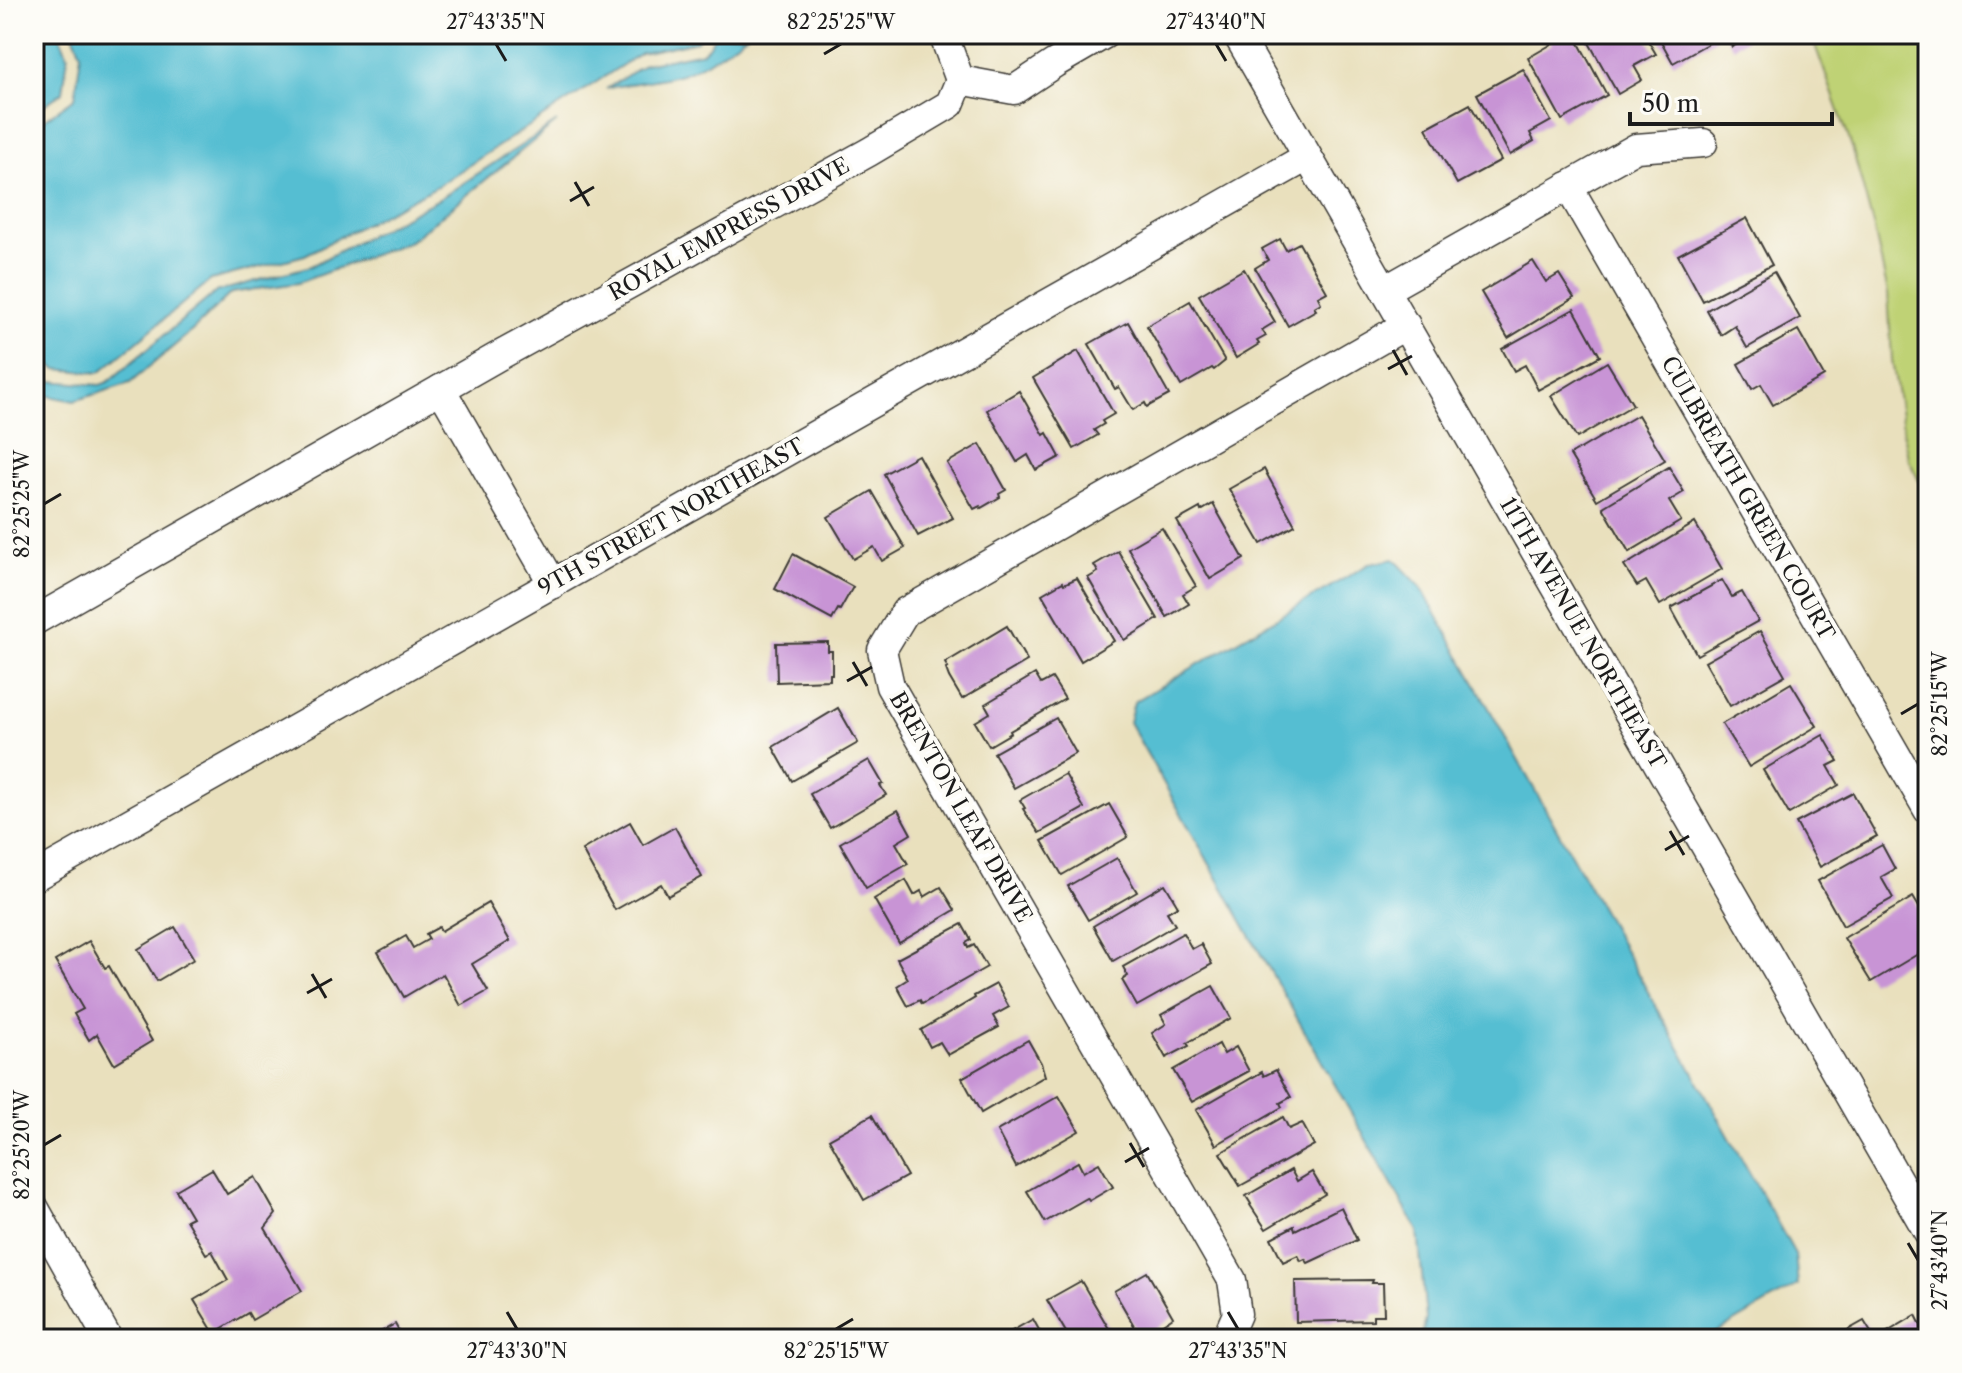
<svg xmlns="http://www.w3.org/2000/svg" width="1962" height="1373" viewBox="0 0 1962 1373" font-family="'Libre Caslon Text',serif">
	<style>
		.green { fill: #bfd275; stroke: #6e7748; stroke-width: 2 }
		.water { fill: #55bed2; stroke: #386d77; stroke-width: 2 }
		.building { fill: #c894d5 }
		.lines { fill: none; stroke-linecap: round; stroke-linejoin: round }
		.minor-casing { stroke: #3b3934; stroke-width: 31 }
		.minor { stroke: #fff; stroke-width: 28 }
		.ticks { fill: none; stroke: #1c1c1c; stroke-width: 3 }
		.labels { text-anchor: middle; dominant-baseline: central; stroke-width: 8; stroke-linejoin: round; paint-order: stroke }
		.street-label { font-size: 22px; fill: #1c1c1c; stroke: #fdfcf7 }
		.neatline { fill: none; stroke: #1c1c1c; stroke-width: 3 }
		.ticks-label { font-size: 20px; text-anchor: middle; fill: #1c1c1c }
	</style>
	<rect width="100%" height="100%" fill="#fdfcf7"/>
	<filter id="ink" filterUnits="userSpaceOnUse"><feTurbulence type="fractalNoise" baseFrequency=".0125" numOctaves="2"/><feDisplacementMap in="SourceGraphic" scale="16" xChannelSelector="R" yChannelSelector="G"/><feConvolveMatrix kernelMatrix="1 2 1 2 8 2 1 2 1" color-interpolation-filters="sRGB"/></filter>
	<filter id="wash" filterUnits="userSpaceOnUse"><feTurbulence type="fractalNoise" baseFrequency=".006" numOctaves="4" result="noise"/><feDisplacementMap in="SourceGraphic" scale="32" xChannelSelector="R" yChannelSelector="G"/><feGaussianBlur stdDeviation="1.8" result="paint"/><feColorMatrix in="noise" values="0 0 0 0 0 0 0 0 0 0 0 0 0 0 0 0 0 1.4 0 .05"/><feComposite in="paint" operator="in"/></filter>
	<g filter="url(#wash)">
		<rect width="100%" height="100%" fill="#e9e0bd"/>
		<path class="green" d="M1811,34h117v465l-20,-41 -16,-98 -4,-67 -14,-64 -22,-82z"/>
		<g class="water">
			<path d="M41,34h18l9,22 -5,36 -29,20v-31l10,-24z"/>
			<path d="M73,34h629l-5,7 -56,12 -207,135 -129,67 -94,25 -112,93 -43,-4 -22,-18v-224l41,-29 6,-45z"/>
			<path d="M716,34l30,1c-20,16 -40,30 -65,39 -23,7 -50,8 -75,15l39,-25 57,-12 6,-5z"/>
			<path d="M557,122l-147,119 -112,42 -67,10 -38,37 -63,53 -56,18 -35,-7 -5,-6v-20l15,13 51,4 8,-3 108,-90 95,-26 128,-67z"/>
			<path d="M1394,559l27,28 374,667 3,31 -93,54h-284l5,-20 -8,-88 -289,-509 5,-20 235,-138z"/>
		</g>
		<g id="blocks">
			<g class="building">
				<path d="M1546,34h28l33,61 -45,25 -34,-62 24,-14z"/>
				<path d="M1584,34h60l12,20 -22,12 8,14 -24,14z"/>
				<path d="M1657,34h56l3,5 -43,24z"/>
				<path d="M1725,34h31l-24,13z"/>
				<path d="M1523,69l28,52 -21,12 4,8 -24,14 -33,-61z"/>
				<path d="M1470,104l31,56 -44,24 -31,-56z"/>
				<path d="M1747,218l25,47 -69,36 -25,-46z"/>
				<path d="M1280,239l6,11 13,-7 28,49 -9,5 3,6 -7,4 2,3 -28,16 -33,-58 13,-8 -6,-11z"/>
				<path d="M1533,261l13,21 13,-8 15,24 -66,40 -27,-46z"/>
				<path d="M1244,269l31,53 -13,8 4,6 -9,5 2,3 -23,14 -37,-63z"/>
				<path d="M1774,272l26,46 -53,30 -12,-22 -14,9 -14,-25z"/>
				<path d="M1190,301l35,60 -11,9 -2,-2 -31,18 -34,-60z"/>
				<path d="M1574,309l26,47 -62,34 -13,-25 -11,6 -12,-22z"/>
				<path d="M1128,322l41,73 -22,12 -2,-4 -12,7 -14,-23 -4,2 -26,-45z"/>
				<path d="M1798,330l26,46 -51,29 -12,-21 -9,5 -14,-25z"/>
				<path d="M1078,351l36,63 -12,7 2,3 -10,6 4,5 -24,14 -41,-71z"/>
				<path d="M1607,362l26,43 -56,33 -26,-42z"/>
				<path d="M1019,391l25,44 3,-2 13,24 -24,13 -8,-15 -11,7 -30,-52z"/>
				<path d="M1638,415l27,45 -68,40 -27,-45z"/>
				<path d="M980,444l26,46 -7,4 1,3 -19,11 -1,-2 -6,3 -27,-46z"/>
				<path d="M918,455l35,63 -35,18 -34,-62z"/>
				<path d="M1669,467l15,25 -15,9 12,20 -52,31 -26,-45z"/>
				<path d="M1264,469l31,56 -34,19 -32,-55z"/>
				<path d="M872,491l33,57 -23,13 -8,-14 -21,12 -25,-42z"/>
				<path d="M1213,504l31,55 -34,20 -33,-58 23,-13 1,3z"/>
				<path d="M1695,523l27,46 -62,36 -14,-24 -9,5 -13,-20z"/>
				<path d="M1162,528l34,58 -13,8 6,10 -22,13 -39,-69z"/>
				<path d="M1118,551l40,68 -34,21 -36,-62 10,-6 -4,-7z"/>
				<path d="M793,554l60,33 -13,23 -2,-1 -6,11 -57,-31z"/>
				<path d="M1077,578l37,63 -33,20 -39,-67 21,-12 1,2z"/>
				<path d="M1722,580l10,17 10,-5 16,29 -61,34 -26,-47z"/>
				<path d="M1007,626l20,35 -65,38 -13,-22 -3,-8 2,-1 -3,-5z"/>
				<path d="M1760,631l25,44 -55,31 -25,-44z"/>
				<path d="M828,642v9h4v23h-2v6l-53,2 -1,-39z"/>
				<path d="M1035,674l6,10 11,-6 13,21 -55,32 1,2 -22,13 -14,-24 15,-9 -5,-9z"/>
				<path d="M1791,683l26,43 -68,41 -27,-43z"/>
				<path d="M838,708l20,35 -66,38 -19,-34z"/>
				<path d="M1056,718l20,35 -62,35 -20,-35z"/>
				<path d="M1823,735l15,26 -10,5 11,19 -50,29 -26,-44z"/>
				<path d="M869,760l14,24 -3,1 6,10 -56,33 -20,-34z"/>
				<path d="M1065,774l19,34 -45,25 -16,-24 2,-1 -5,-8z"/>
				<path d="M1853,793l24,43 -57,31 -24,-44z"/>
				<path d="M1109,804l19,33 -66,38 -20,-34z"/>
				<path d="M898,810l13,24 -15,9 12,21 -42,24 -26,-45z"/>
				<path d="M630,822l13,23 32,-18 27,50 -34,19 -7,-12 -46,26 -33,-60z"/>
				<path d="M1882,845l13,24 -14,8 12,21 -50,28 -25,-45z"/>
				<path d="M1117,858l20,34 -49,28 -20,-34z"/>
				<path d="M906,880l8,15 7,-4 3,6 17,-10 14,23 -56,33 -25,-44z"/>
				<path d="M1165,884l13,22 -11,6 8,13 -62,36 -20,-35z"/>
				<path d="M1913,897l15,25v26l-57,34 -27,-44z"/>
				<path d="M488,903l22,38 -38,23 16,27 -27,15 -18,-32 -39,23 -26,-45 28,-16 7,12 16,-9 -3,-5 13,-7 2,4z"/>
				<path d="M962,924l9,16 -5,3 2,5 6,-3 13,22 -65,37 -2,-4 -12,6 -11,-20 11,-7 -11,-20z"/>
				<path d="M175,927l19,32 -37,22 -19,-32z"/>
				<path d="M1183,933l9,16 9,-5 11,20 -75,42 -15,-26 6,-4 -5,-9z"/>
				<path d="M89,941l16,27 4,-2 43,75 -38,23 -17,-30 -8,6 -15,-26 9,-5 -28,-48z"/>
				<path d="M996,984l13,23 -16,9 6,11 -51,28 -8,-13 -10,5 -9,-17 54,-32 -1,-2z"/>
				<path d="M1213,986l18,32 -44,25 2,3 -23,12 -14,-25 14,-9 -5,-9z"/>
				<path d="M1028,1040l13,23 4,13 -64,37 -19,-35z"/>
				<path d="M1219,1044l5,10 12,-7 13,24 -57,31 -19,-32z"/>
				<path d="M1276,1070l15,27 -11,6 2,4 -66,38 -20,-35 66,-38 2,4z"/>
				<path d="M1059,1096l20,35 -63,36 -19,-36z"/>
				<path d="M872,1115l35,61 -43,24 -35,-61z"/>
				<path d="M1283,1117l6,12 13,-6 12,22 -74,41 -20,-33z"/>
				<path d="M1078,1162l5,10 16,-9 14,24 -24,14 -2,-3 -42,24 -18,-31z"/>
				<path d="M212,1169l15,25 28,-17 21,37 -11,14 37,63 -50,29 -4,-7 -34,20 -20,-33 34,-20 -16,-29 -6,3 -20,-34 6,-3 -16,-27z"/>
				<path d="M1291,1170l6,11 15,-9 13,22 -59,35 -16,-24 1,-1 -5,-8z"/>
				<path d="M1341,1207l16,33 -49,23 -3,-4 -4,2 -3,-6 -15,7 -12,-24 23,-12 1,4z"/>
				<path d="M1147,1272l26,45 -25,17 -1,-2 -7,4 -26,-45z"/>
				<path d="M1373,1280l-1,3h11l1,32h-11v5l-77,2 -1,-41z"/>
				<path d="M1081,1281l34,58h-45l-23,-39z"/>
				<path d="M1916,1315l12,24h-41l-3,-5z"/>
				<path d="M1033,1319l11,20h-46z"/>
				<path d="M1864,1321l11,18h-43z"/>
				<path d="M395,1324l8,15h-35z"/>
			</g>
		</g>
	</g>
	<g filter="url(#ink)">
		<use href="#blocks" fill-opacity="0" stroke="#3b3934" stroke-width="2"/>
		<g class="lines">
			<defs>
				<g id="minor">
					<path d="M1237,34l691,1198"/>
					<path d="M960,80l54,10 41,-27 50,-29"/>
					<path d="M1568,186l360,624"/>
					<path d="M1385,290l251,-142 67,-5"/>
					<path d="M441,389l112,195"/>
					<path d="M34,621l463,-264 372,-205 81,-48 10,-24 -17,-46"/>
					<path d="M34,877l1273,-720"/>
					<path d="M34,1207l74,132"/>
					<path d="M1226,1339l11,-25 -5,-34 -342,-594 -8,-36 23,-38 501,-287"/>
				</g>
			</defs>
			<use href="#minor" class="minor-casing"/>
			<use href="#minor" class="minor"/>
		</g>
	</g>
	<path class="ticks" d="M496,44l10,17M1216,44l10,17M824,54l17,-10M575,182l14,24M570,201l24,-14M1393,350l14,25M1388,369l24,-13M44,504l17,-10M853,662l14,24M847,681l25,-14M1901,714l17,-10M1670,831l14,24M1665,850l24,-14M312,974l14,24M307,993l25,-14M1130,1143l14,24M44,1145l17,-10M1125,1162l24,-14M1908,1243l10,17M507,1312l10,17M1228,1312l10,17M836,1329l17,-10"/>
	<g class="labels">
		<g class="street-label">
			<text transform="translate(729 229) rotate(-29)">ROYAL EMPRESS DRIVE</text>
			<text transform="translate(1748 498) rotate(60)">CULBREATH GREEN COURT</text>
			<text transform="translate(671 517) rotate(-29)">9TH STREET NORTHEAST</text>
			<text transform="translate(1583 633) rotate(60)">11TH AVENUE NORTHEAST</text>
			<text transform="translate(961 807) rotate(60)">BRENTON LEAF DRIVE</text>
		</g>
	</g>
	<rect width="1962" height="1373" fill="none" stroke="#fdfcf7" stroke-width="88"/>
	<path d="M1630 112v12h202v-12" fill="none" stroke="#1c1c1c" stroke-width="4"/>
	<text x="1642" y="112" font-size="24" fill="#1c1c1c" stroke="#fdfcf7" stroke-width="6" paint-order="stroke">50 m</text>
	<rect x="44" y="44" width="1874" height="1285" class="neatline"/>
	<g class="ticks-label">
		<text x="496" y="29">27°43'35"N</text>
		<text x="841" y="29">82°25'25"W</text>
		<text x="1216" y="29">27°43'40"N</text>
		<text transform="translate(22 504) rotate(-90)" y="7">82°25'25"W</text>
		<text transform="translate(1940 704) rotate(-90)" y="7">82°25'15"W</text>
		<text transform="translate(22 1145) rotate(-90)" y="7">82°25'20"W</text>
		<text transform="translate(1940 1260) rotate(-90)" y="7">27°43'40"N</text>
		<text x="517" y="1358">27°43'30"N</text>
		<text x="836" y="1358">82°25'15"W</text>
		<text x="1238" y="1358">27°43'35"N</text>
	</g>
</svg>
